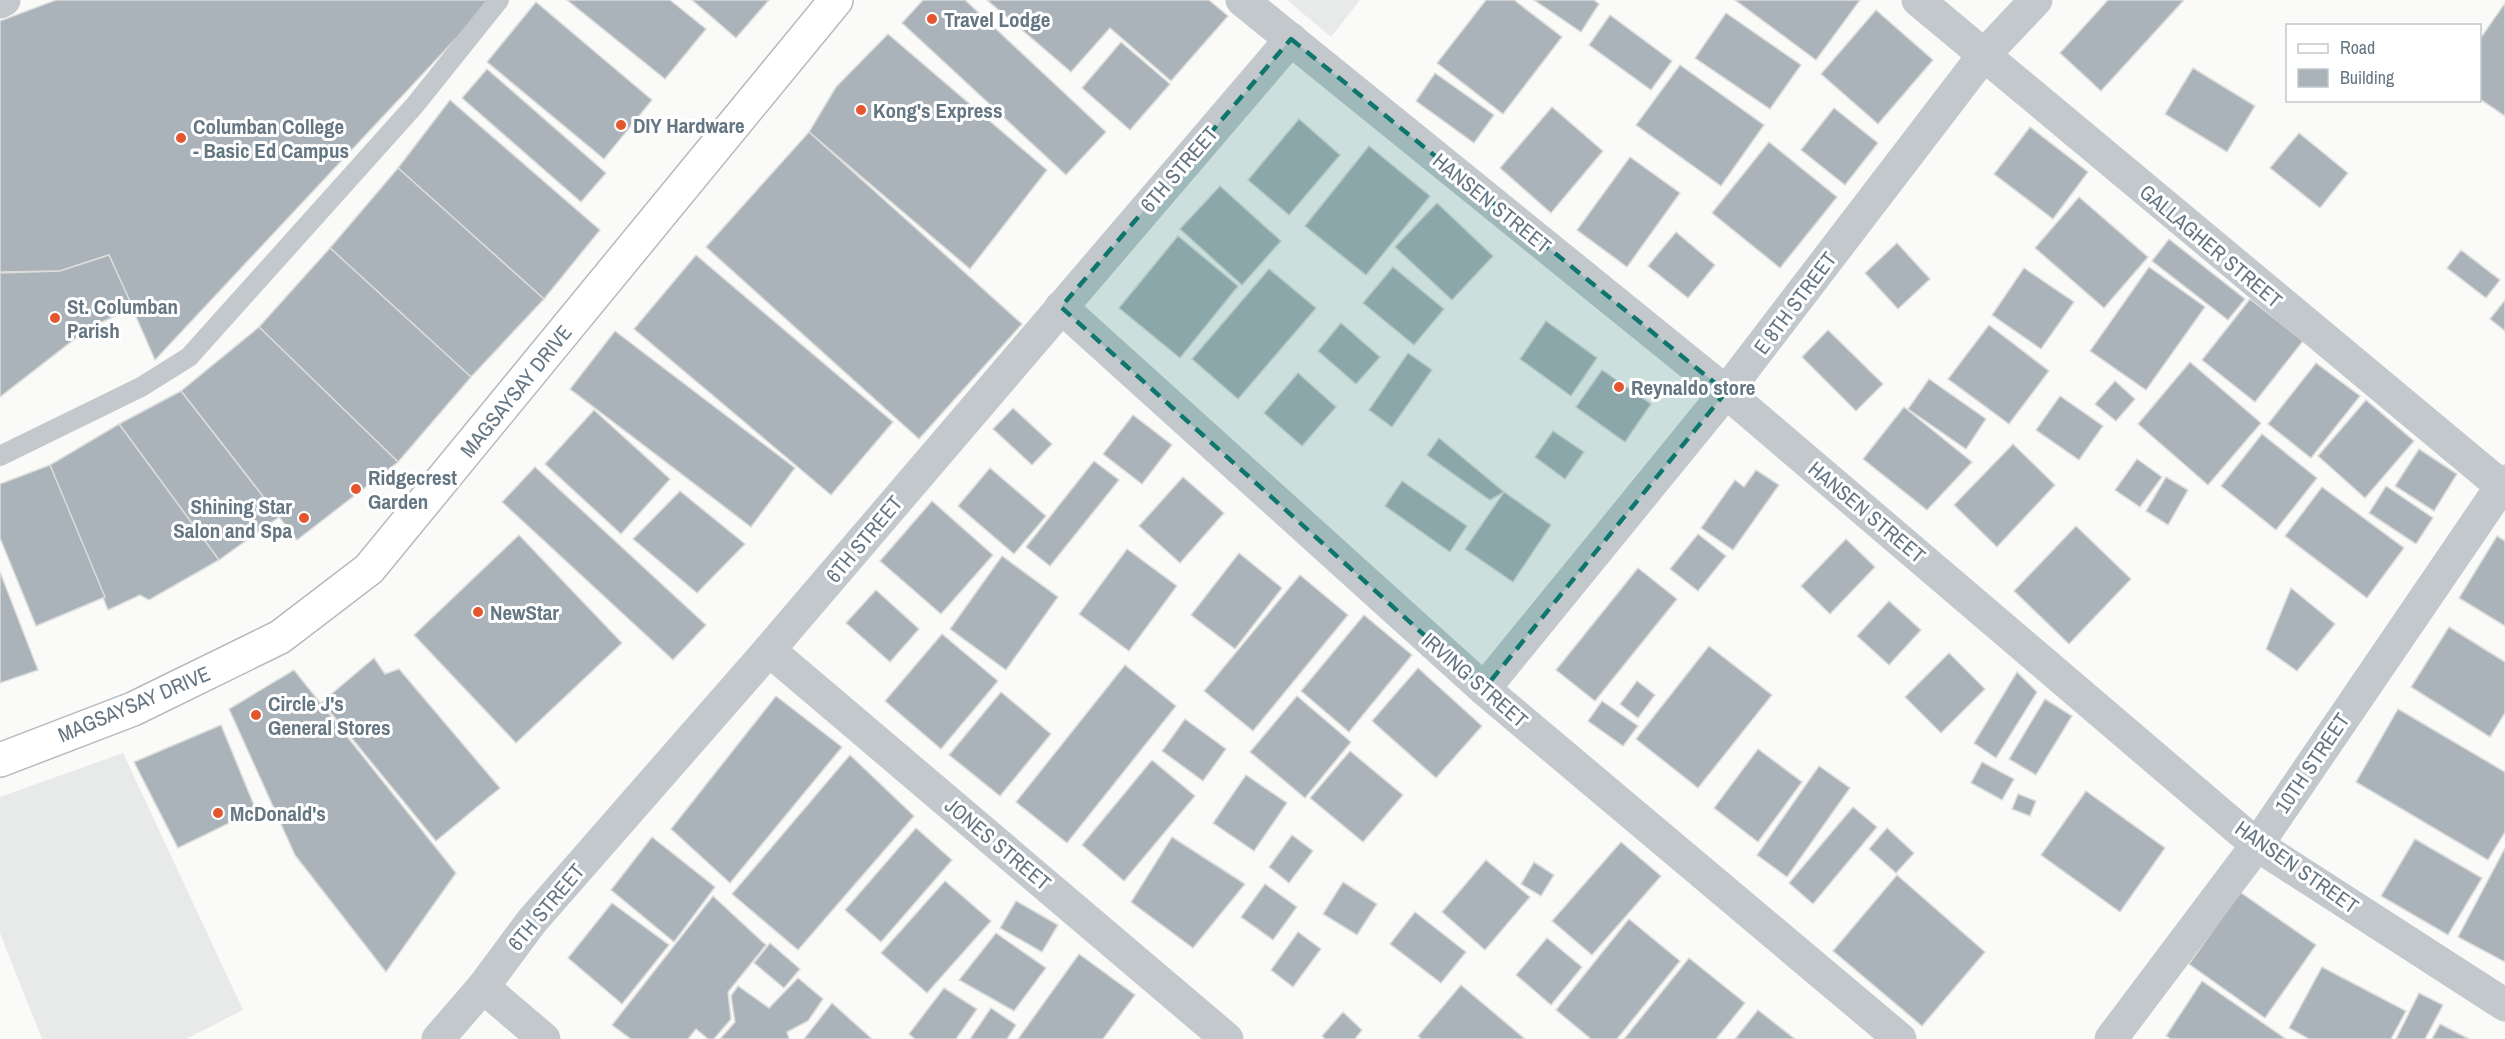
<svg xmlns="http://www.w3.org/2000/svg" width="2505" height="1039" viewBox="0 0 2505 1039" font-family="'Archivo Narrow',sans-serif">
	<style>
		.built { fill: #e8e9e9 }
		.building { fill: #aab3b9; stroke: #dcdcda; stroke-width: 1.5 }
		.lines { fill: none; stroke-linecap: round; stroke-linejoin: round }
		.primary-casing { stroke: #b5babe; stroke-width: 36 }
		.service { stroke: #c3c8cc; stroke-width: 20 }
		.minor { stroke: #c3c8cc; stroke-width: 33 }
		.primary { stroke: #fff; stroke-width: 33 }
		.marked { fill: #0f766e; fill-opacity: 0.2; stroke: #0f766e; stroke-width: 4.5; stroke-dasharray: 12 8; stroke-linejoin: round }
		.poi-dot { fill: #e4572e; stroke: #fff; stroke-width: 2 }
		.labels { text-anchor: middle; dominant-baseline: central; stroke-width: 6; stroke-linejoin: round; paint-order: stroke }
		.poi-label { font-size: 21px; font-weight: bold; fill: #657683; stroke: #fff; text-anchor: start }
		.street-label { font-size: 21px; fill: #657683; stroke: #fff }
	</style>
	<rect width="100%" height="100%" fill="#fafaf8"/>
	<g class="built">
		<path d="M1287,0h73l-29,37z"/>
		<path d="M123,753l120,257 -57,29h-144l-42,-106v-136z"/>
	</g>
	<g class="building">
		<path d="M56,0h436l-337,360 -46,-105 -49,16 -60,1v-251z"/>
		<path d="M567,0h103l36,29 -41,50z"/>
		<path d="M692,0h77l-33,38z"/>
		<path d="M923,0h42l141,132 -40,43 -164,-152z"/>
		<path d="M987,0h222l19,16 -57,65 -61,-53 -39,44z"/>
		<path d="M1486,0h28l48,37 -59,77 -66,-51z"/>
		<path d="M1534,0h60l5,4 -18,28z"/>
		<path d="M1735,0h125l-44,60z"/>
		<path d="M2108,0h76l-83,91 -41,-38z"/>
		<path d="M536,2l116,98 -48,59 -117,-97z"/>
		<path d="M2505,3v113l-25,-17v-60z"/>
		<path d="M1876,10l57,50 -55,64 -57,-50z"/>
		<path d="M1726,13l75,52 -31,44 -75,-51z"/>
		<path d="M1610,15l62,46 -21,29 -62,-45z"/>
		<path d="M888,34l159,136 -77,99 -161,-137 27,-45z"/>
		<path d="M1121,42l49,42 -40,46 -48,-42z"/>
		<path d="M1680,65l84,60 -43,61 -85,-61z"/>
		<path d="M2193,68l62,38 -28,46 -62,-38z"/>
		<path d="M487,69l119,104 -25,29 -119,-104z"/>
		<path d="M1435,73l59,42 -20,28 -58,-42z"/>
		<path d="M450,100l150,130 -56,69 -146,-131z"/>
		<path d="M1552,107l51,44 -52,62 -51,-45z"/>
		<path d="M1834,108l44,35 -33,42 -44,-35z"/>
		<path d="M1299,119l41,36 -51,60 -41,-35z"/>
		<path d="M2030,127l58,45 -35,47 -59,-45z"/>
		<path d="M809,132l213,192 -103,115 -213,-192z"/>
		<path d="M2299,133l49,40 -28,35 -50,-40z"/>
		<path d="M1769,142l68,55 -57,71 -68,-55z"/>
		<path d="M1369,146l61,50 -64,79 -61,-49z"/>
		<path d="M1630,157l50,36 -53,74 -50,-37z"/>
		<path d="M398,168l146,131 -73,78 -141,-129z"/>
		<path d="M1220,186l61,55 -39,44 -62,-56z"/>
		<path d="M2079,197l69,60 -44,51 -69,-60z"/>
		<path d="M1437,203l56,53 -41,44 -57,-53z"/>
		<path d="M1676,232l39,33 -27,33 -40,-32z"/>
		<path d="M1178,236l60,50 -58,72 -61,-50z"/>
		<path d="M2169,239l76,60 -17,21 -76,-59z"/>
		<path d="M1897,243l33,36 -32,30 -33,-36z"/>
		<path d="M330,248l141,129 -73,85 -139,-135z"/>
		<path d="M2461,250l39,30 -14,18 -39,-30z"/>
		<path d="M109,255l24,53 -44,20 -89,69v-124l60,-2z"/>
		<path d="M696,255l197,167 -62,73 -197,-166z"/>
		<path d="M1393,267l51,42 -30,36 -51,-42z"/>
		<path d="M2149,267l56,40 -59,83 -56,-39z"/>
		<path d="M2024,268l50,34 -33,47 -49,-34z"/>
		<path d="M1269,269l47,39 -78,91 -46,-40z"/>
		<path d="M2250,299l53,42 -48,61 -53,-42z"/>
		<path d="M2505,300v31l-15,-12z"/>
		<path d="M1546,321l51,37 -26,38 -51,-37z"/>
		<path d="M1341,323l39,34 -24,27 -38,-33z"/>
		<path d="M1989,325l60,46 -40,53 -61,-45z"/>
		<path d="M259,327l139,135 -101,78 -116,-149z"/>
		<path d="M1828,330l55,54 -27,27 -54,-54z"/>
		<path d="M615,331l180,137 -44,59 -181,-138z"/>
		<path d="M1408,353l24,17 -40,57 -23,-17z"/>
		<path d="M2190,362l71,61 -53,62 -70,-61z"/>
		<path d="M2316,363l44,33 -49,62 -43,-34z"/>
		<path d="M1602,370l49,34 -26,38 -49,-35z"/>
		<path d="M1298,373l38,34 -34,39 -38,-33z"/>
		<path d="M1929,379l57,40 -20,30 -58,-40z"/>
		<path d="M2115,381l20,18 -19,22 -21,-17z"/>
		<path d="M181,391l98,126 -60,43 -100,-136z"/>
		<path d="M2060,396l43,30 -24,34 -43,-30z"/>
		<path d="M2366,400l48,41 -49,57 -47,-42z"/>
		<path d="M1904,407l68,55 -45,48 -64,-51z"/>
		<path d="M1013,408l39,36 -20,21 -39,-36z"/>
		<path d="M594,410l76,69 -49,55 -76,-70z"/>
		<path d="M1133,415l39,30 -30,39 -39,-30z"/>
		<path d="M119,424l100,136 -70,40 -9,-5 -32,15 -58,-145z"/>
		<path d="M1553,431l31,21 -19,27 -30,-22z"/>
		<path d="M2262,434l55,44 -41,52 -55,-44z"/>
		<path d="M1439,438l65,54 -14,8 -63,-45z"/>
		<path d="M2013,444l42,41 -58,62 -43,-42z"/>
		<path d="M2419,449l38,25 -23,37 -39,-25z"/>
		<path d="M2137,459l25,18 -22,30 -25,-17z"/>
		<path d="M1094,461l25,19 -69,86 -24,-19z"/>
		<path d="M50,465l55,132 -69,29 -36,-88v-54z"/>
		<path d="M535,467l171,158 -33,35 -171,-158z"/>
		<path d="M990,468l56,48 -32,38 -56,-48z"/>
		<path d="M1756,470l23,15 -46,65 -32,-22 34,-48 9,7z"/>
		<path d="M1183,477l41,36 -44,50 -41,-37z"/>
		<path d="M2166,477l22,13 -20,35 -22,-14z"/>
		<path d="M1402,481l65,45 -17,26 -65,-46z"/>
		<path d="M2386,486l47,32 -17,26 -47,-31z"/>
		<path d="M2322,487l82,61 -37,50 -82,-62z"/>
		<path d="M680,491l65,53 -48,49 -64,-54z"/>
		<path d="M1504,492l47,33 -38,57 -48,-33z"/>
		<path d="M932,501l61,54 -52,59 -61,-53z"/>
		<path d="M2076,526l55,53 -62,65 -55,-53z"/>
		<path d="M1698,534l28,22 -28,35 -28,-22z"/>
		<path d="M519,535l103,108 -106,100 -102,-108z"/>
		<path d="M2497,536l8,5v85l-46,-28z"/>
		<path d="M1846,539l29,28 -45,47 -29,-28z"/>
		<path d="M1127,549l50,37 -48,65 -50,-37z"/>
		<path d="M1239,553l43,35 -47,61 -44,-34z"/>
		<path d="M1002,556l56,41 -52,73 -56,-41z"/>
		<path d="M1638,568l39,31 -82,102 -39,-31z"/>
		<path d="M0,572l38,98 -38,13z"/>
		<path d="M1300,575l48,40 -95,116 -49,-40z"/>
		<path d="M2291,588l44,36 -38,47 -31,-22z"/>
		<path d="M876,590l43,39 -29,33 -44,-39z"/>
		<path d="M1889,601l32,29 -32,35 -32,-29z"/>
		<path d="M1364,615l48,40 -63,77 -48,-41z"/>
		<path d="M2449,627l56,35v51l-15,24 -79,-50z"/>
		<path d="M942,634l56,47 -57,68 -56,-48z"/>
		<path d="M1709,646l63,49 -74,93 -62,-49z"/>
		<path d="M1949,653l36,36 -44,44 -36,-36z"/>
		<path d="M374,658l11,16 14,-5 101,119 -64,53 -114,-139z"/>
		<path d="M1125,665l51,41 -109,137 -51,-41z"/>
		<path d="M1418,668l64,58 -46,52 -64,-57z"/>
		<path d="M294,670l162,203 -70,99 -91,-117 -66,-146z"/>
		<path d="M2017,672l20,20 -41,66 -22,-15z"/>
		<path d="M1637,681l18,14 -17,23 -18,-14z"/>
		<path d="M1001,692l50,42 -51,62 -51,-41z"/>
		<path d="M776,696l66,51 -112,136 -59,-54z"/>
		<path d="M1297,696l54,46 -46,56 -55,-46z"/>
		<path d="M2045,699l27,17 -36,59 -27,-16z"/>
		<path d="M1602,701l36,25 -15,20 -35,-25z"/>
		<path d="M2398,709l107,63v60l-17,28 -132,-78z"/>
		<path d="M1185,719l41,30 -23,32 -41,-30z"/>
		<path d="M221,725l35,85 -78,38 -44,-86z"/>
		<path d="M1758,749l44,33 -44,60 -44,-34z"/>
		<path d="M1350,751l53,44 -40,47 -53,-44z"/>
		<path d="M850,755l64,61 -116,134 -66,-56z"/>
		<path d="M1152,760l43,36 -71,85 -42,-36z"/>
		<path d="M1982,762l32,17 -12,21 -31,-17z"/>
		<path d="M1819,766l31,22 -63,89 -30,-22z"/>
		<path d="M1246,775l41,28 -33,48 -41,-28z"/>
		<path d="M2086,791l79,57 -45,64 -79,-57z"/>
		<path d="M2018,794l18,7 -6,15 -18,-7z"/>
		<path d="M1853,807l24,20 -64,77 -24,-21z"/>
		<path d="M916,828l36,32 -71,82 -36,-32z"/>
		<path d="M1887,828l27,25 -18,20 -27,-24z"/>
		<path d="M1292,835l21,16 -24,32 -20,-16z"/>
		<path d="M652,837l63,50 -41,55 -63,-52z"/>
		<path d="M1172,837l73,47 -52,64 -62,-46z"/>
		<path d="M2415,839l67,39 -34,57 -67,-39z"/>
		<path d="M1621,842l40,34 -69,79 -40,-34z"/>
		<path d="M2505,848v114l-47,-25z"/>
		<path d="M1486,860l44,37 -45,53 -43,-38z"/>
		<path d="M1534,862l20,13 -13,21 -20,-12z"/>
		<path d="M1897,875l88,77 -63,74 -89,-75z"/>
		<path d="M945,881l46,40 -64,72 -46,-40z"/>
		<path d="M1343,882l34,22 -20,31 -34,-21z"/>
		<path d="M1265,884l32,23 -24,33 -32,-23z"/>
		<path d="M2240,892l76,53 -51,73 -76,-54z"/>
		<path d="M713,896l53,49 -38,47 3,27 -17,20h-6l-12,-10 -8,10h-57l-19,-14z"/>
		<path d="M1016,901l42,24 -16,27 -42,-24z"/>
		<path d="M612,903l57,42 -47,59 -54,-46z"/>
		<path d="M1415,912l51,40 -25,31 -51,-39z"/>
		<path d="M1629,919l51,42 -63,78h-26l-35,-29z"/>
		<path d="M1298,932l23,17 -28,38 -22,-17z"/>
		<path d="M996,933l50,35 -32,43 -55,-31z"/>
		<path d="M1547,938l35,29 -31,38 -35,-30z"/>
		<path d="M770,943l30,26 -16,19 -30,-25z"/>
		<path d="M1079,954l56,41 -32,44h-85z"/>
		<path d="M1689,958l56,45 -29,36h-92z"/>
		<path d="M2322,967l84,44 -15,28h-82l-20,-11z"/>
		<path d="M798,978l25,21 -15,22 -21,11 2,7h-69l15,-17 -4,-26 7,-10 31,22z"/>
		<path d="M2202,981l84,58h-115l-5,-3z"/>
		<path d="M1461,985l64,54h-104l-3,-3z"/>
		<path d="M944,988l33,21 -21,30h-41l-6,-5z"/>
		<path d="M2419,993l24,12 -18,34h-29z"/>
		<path d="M832,1003l40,36h-68z"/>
		<path d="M991,1008l25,17 -9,14h-37z"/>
		<path d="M1758,1010l37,29h-60z"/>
		<path d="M1343,1012l19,18 -7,9h-30l-3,-3z"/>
		<path d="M2440,1024l29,15h-37z"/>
	</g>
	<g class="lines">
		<defs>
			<path id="primary" d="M0,760l133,-51 147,-72 89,-68 467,-569"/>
		</defs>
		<use href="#primary" class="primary-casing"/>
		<path class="service" d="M0,456l141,-69 48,-30 226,-252 84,-105"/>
		<g class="minor">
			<path d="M1242,0l484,392 531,453 248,160"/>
			<path d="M1918,0l587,489"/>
			<path d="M0,2l4,-2"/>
			<path d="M1061,307l423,382 416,350"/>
			<path d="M769,650l458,389"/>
			<path d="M1484,689l242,-297 257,-336 53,-56"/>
			<path d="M483,987l61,52"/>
			<path d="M438,1039l45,-52 49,-66 237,-271 522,-611"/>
			<path d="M2111,1039l146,-194 248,-364"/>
		</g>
		<use href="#primary" class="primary"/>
	</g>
	<path class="marked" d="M1291,39l435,353 -242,297 -423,-382z"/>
	<g class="poi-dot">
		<circle cx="932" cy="19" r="6"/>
		<circle cx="861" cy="110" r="6"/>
		<circle cx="621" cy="125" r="6"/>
		<circle cx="181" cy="138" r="6"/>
		<circle cx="55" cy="318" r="6"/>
		<circle cx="1619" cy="387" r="6"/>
		<circle cx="356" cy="489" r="6"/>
		<circle cx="304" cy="518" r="6"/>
		<circle cx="478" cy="612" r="6"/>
		<circle cx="256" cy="715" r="6"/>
		<circle cx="218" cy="813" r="6"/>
	</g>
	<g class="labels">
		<g class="poi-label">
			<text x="944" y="19">Travel Lodge</text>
			<text x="873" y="110">Kong's Express</text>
			<text x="633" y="125">DIY Hardware</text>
			<text x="193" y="126">Columban College<tspan x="193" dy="24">- Basic Ed Campus</tspan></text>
			<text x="67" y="306">St. Columban<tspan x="67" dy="24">Parish</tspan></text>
			<text x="1631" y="387">Reynaldo store</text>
			<text x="368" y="477">Ridgecrest<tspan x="368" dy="24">Garden</tspan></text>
			<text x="292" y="506" text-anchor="end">Shining Star<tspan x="292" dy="24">Salon and Spa</tspan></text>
			<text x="490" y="612">NewStar</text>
			<text x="268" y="703">Circle J's<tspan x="268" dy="24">General Stores</tspan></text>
			<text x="230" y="813">McDonald's</text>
		</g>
		<g class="street-label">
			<text transform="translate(1179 169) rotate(-49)">6TH STREET</text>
			<text transform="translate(1492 203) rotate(39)">HANSEN STREET</text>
			<text transform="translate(2211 246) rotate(40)">GALLAGHER STREET</text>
			<text transform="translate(1795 303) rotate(-53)">E 8TH STREET</text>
			<text transform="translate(516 391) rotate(-51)">MAGSAYSAY DRIVE</text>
			<text transform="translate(1867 512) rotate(40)">HANSEN STREET</text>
			<text transform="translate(864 539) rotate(-50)">6TH STREET</text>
			<text transform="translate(1475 680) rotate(41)">IRVING STREET</text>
			<text transform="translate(134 704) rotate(-23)">MAGSAYSAY DRIVE</text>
			<text transform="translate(2312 763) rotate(-56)">10TH STREET</text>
			<text transform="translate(998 844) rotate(40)">JONES STREET</text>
			<text transform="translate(2297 867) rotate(35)">HANSEN STREET</text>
			<text transform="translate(546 907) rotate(-50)">6TH STREET</text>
		</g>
	</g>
	<rect x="2286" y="24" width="195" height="78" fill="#ffffff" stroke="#c1c8cd" stroke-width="1.5"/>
	<rect x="2298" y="44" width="30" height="9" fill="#ffffff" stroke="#c1c8cd" stroke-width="1.5"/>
	<text x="2340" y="54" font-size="18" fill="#657683">Road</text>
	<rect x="2298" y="69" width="30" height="18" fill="#aab3b9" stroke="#c1c8cd" stroke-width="1.5"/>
	<text x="2340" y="84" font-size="18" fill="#657683">Building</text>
</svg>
